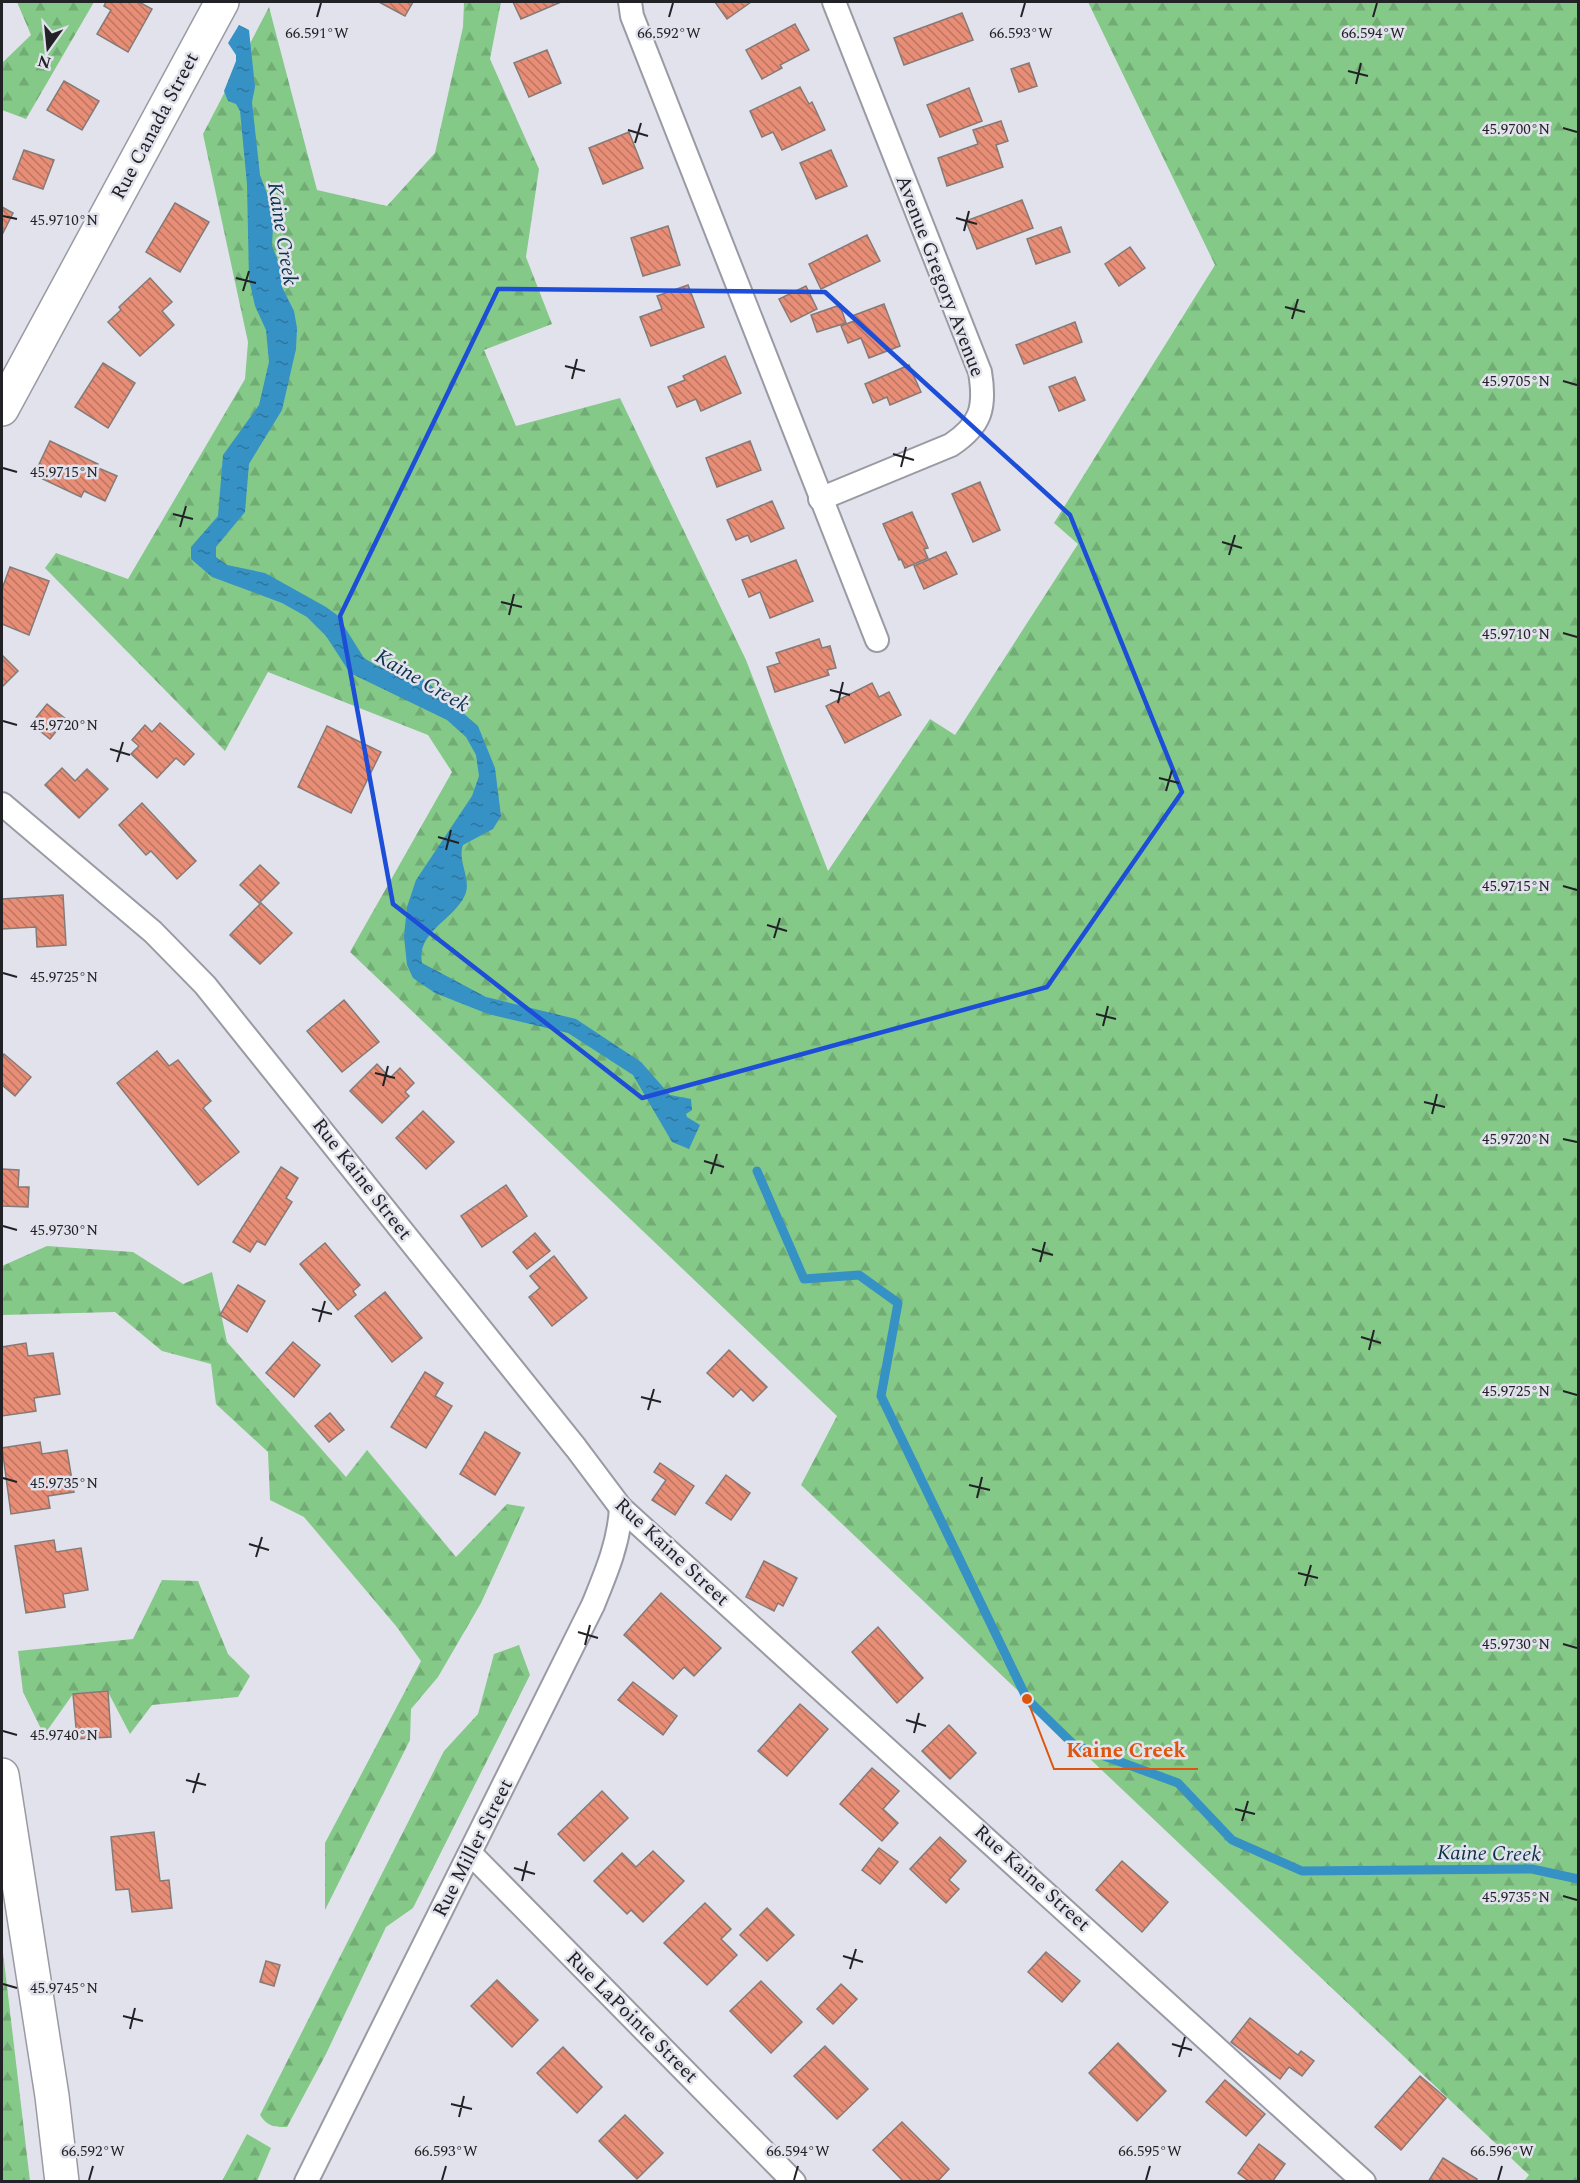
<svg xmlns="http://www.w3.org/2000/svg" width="1580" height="2183" viewBox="0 0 1580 2183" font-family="Spectral,serif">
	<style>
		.forest { fill: url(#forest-firs) }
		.water { fill: url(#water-ripples) }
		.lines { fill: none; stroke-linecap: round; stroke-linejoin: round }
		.stream { stroke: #3691c4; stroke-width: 9 }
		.building { fill: url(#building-back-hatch); stroke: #867a77; stroke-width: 1.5 }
		.street-casing { stroke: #9a9aa4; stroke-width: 26 }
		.secondary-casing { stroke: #9a9aa4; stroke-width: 36 }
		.street { stroke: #fff; stroke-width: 22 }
		.secondary { stroke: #fff; stroke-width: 33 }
		.marked { fill: none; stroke: #1d4ed8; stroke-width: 4.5; stroke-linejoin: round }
		.ticks { fill: none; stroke: #222226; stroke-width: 2 }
		.labels { text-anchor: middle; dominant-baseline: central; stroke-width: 5; stroke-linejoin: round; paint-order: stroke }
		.street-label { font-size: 20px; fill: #222226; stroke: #e2e2ed }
		.water-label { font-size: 21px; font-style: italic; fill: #0a3248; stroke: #e2e2ed }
		.ticks-label { font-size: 15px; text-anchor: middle; fill: #222226; stroke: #e2e2ed; stroke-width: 5; stroke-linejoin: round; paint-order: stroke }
		.leader { fill: none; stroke: #de560d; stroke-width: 2 }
		.callout-dot { fill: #de560d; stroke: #e2e2ed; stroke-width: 2 }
		.callout-label { font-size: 21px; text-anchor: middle; font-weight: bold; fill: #de560d; stroke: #e2e2ed; stroke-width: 5; stroke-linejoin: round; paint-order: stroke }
	</style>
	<defs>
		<pattern id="forest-firs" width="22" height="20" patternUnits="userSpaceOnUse" patternTransform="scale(1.5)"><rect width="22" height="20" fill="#84c988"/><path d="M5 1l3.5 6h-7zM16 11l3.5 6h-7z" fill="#72ac75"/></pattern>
		<pattern id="water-ripples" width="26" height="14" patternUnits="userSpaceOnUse" patternTransform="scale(1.5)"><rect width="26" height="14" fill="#3691c4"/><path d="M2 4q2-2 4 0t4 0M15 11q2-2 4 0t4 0" fill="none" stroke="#2d769f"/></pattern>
		<pattern id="building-back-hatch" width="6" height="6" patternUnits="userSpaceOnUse" patternTransform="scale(1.5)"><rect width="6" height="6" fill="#e88e77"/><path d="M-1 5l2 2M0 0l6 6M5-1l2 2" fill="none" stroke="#bc7461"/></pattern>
	</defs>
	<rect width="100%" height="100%" fill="#e2e2ed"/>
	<g class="forest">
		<path d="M17,2h77l-68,117 -24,-9v-47l29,-28z"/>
		<path d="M464,2h37l-11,57 49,110 -13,88 26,67 -68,26 32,76 104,-28 126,262 82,211 102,-152 25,16 123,-191 -24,-21 161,-258 -127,-263h490v2179h-54l5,-6 -728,-690 36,-69 -487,-464 102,-180 -24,-37 -160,-63 -43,79 -180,-183 11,-15 72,26 117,-200 3,-37 -45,-208 66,-127 48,183 70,16 48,-53 28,-126z"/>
		<path d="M47,1246l86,6 50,32 29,-12 15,70 119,135 21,-27 89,107 51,-53 18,3 -44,96 -43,74 -27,32 -1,31 -85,170v-67l96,-182 -25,-35 -92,-109 -34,-17 -2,-48 -52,-48 -5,-40 -49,-13 -47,-39 -113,3v-49z"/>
		<path d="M162,1580l36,1 30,73 22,22 -12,21 -86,8 -22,29 -22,-42 -35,2 -29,41 -21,-43 -5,-41 115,-12z"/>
		<path d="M519,1645l11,30 -117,233 -27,19 -60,127 -39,73c-13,0 -19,0 -27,-12l184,-364 34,-37 16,-60z"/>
		<path d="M2,1944l28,237h-28z"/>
		<path d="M247,2134l24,14 -14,33h-35z"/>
	</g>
	<path class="water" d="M239,25l10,5 6,57 -3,15 8,73 8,21 12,10 -1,10 -6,11 -1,19 9,22 1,19 12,24 3,17 -1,21 -14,61 -33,54 -4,48 -29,35v10l11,8 38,8 61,34 11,8 27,43 13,8 42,9 59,51 17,42 6,48 -8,13 -30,16c-6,16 9,34 2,50 -11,25 -49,37 -43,68l64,34 90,22 65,43 29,33 21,4 1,11 -6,4 1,3 13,8 -11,24 -17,-7 -39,-67 -65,-42 -80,-19 -53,-21 -22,-15 -6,-13 -3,-29 3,-29 9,-27 56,-84 7,-20 -3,-21 -10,-18 -19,-17 -97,-47 -24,-37 -19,-19 -25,-14 -70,-26 -21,-18v-12l27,-31 5,-61 36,-50 10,-43 -3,-32 -11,-24 -6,-27 -2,-95 -7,-73 -4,-7 -8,-3 -4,-10 12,-30v-6l-8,-12z"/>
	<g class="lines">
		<path class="stream" d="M757,1171l47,108 55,-4 39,28 -17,93 146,303 47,46 104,38 54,57 70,31 230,-2 46,10"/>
	</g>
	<g class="building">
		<path d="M106,2h33l13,7 -24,43 -31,-18 14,-24 -7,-4z"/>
		<path d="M379,2h34l-8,14z"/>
		<path d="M513,2h48l-40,17z"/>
		<path d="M715,2h36l-24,17z"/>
		<path d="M962,13l11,27 -69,25 -10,-27z"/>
		<path d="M795,24l14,26 -29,15 2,3 -20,11 -16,-29z"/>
		<path d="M547,50l14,33 -32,14 -15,-34z"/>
		<path d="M1029,63l8,23 -18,6 -8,-23z"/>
		<path d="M64,81l35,20 -17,29 -35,-20z"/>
		<path d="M800,87l9,17 3,-2 13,28 -43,20 -9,-18 -11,5 -12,-26z"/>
		<path d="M969,88l13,33 -42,16 -13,-32z"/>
		<path d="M1001,121l7,20 -12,4 7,22 -56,19 -9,-28 40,-14 -5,-14z"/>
		<path d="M629,132l14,36 -40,16 -14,-36z"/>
		<path d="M24,150l30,10 -11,29 -30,-10z"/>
		<path d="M831,150l16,36 -31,13 -16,-36z"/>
		<path d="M1022,200l11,28 -56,21 -11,-28z"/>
		<path d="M175,203l34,19 -29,50 -34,-20z"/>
		<path d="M2,207l11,6 -11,22z"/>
		<path d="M668,226l12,39 -37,11 -12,-38z"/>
		<path d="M1061,227l9,25 -34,12 -9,-25z"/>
		<path d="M867,235l13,26 -59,28 -12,-25z"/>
		<path d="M1130,247l15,21 -26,18 -14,-22z"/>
		<path d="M150,278l22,24 -10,9 12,14 -34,31 -32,-34 13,-12 -2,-3z"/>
		<path d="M688,285l16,42 -53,19 -11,-29 22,-8 -5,-13z"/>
		<path d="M806,286l11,23 -26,13 -12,-23z"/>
		<path d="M884,304l16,42 -31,12 -8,-20 -13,5 -7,-17 13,-5 -2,-5z"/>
		<path d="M840,305l6,18 -29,9 -6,-17z"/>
		<path d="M1075,322l7,20 -58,22 -8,-19z"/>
		<path d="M725,356l16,37 -40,18 -5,-12 -19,8 -9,-20 17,-7 -2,-4z"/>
		<path d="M103,363l32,20 -27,45 -33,-21z"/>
		<path d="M909,365l12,27 -31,13 -3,-8 -14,6 -8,-19z"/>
		<path d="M1075,377l10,23 -26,11 -10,-24z"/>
		<path d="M50,441l48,23 -2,3 21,9 -12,25 -21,-10 -3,6 -47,-22z"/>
		<path d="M750,441l11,29 -44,17 -11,-29z"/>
		<path d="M980,482l20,48 -27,12 -21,-48z"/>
		<path d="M772,501l12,27 -33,14 -3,-7 -12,5 -9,-20z"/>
		<path d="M912,512l16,36 -4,1 4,9 -23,10 -4,-9 -2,1 -16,-36z"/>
		<path d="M946,552l11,22 -33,15 -10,-23z"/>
		<path d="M796,560l17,41 -43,17 -10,-26 -11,5 -7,-17z"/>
		<path d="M10,567l39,14 -20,54 -27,-11v-35z"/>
		<path d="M819,639l3,9 8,-2 6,22 -9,2 2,5 -54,17 -8,-25 13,-4 -4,-10z"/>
		<path d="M2,655l16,16 -16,16z"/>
		<path d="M872,683l7,14 10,-5 12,23 -56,28 -19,-37z"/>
		<path d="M47,704l19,15 -16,20 -19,-15z"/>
		<path d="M160,723l34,31 -10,11 -8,-7 -19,20 -26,-24 8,-8 -7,-6 13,-15 7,7z"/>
		<path d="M327,726l54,26 -30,61 -53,-26z"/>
		<path d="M62,768l13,13 12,-12 21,20 -29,29 -34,-33z"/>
		<path d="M142,803l54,58 -19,18 -26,-28 -5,4 -27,-30z"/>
		<path d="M260,865l19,18 -20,20 -19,-18z"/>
		<path d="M63,895l3,50 -29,2 -1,-20 -34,2v-30z"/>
		<path d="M261,903l31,30 -32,31 -30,-29z"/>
		<path d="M344,1000l35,42 -37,30 -35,-41z"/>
		<path d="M157,1051l12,15 9,-6 33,41 -8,7 36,44 -41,33 -81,-102z"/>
		<path d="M4,1054l27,23 -16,19 -13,-11v-28z"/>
		<path d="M377,1064l13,14 10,-10 14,15 -9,9 4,4 -27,27 -32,-32z"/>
		<path d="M423,1111l31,31 -28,27 -30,-31z"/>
		<path d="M281,1167l17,11 -12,20 6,4 -27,43 -8,-4 -7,11 -17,-10z"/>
		<path d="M2,1169l17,1 -1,17h11l-1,20 -26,-1z"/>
		<path d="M506,1185l21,31 -45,31 -21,-31z"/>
		<path d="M535,1233l15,18 -23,18 -14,-17z"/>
		<path d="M325,1243l35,42 -7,6 3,4 -18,15 -38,-46z"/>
		<path d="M554,1256l33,42 -35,28 -23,-29 11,-9 -10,-12z"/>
		<path d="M238,1285l27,16 -18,31 -27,-17z"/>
		<path d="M385,1292l37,46 -30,24 -37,-46z"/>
		<path d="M293,1342l27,23 -26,32 -28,-24z"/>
		<path d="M26,1343l2,13 25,-3 7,41 -26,4 2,13 -34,5v-69z"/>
		<path d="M729,1350l38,37 -14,14 -12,-12 -8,8 -26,-24z"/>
		<path d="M425,1372l18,11 -8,13 17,10 -26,42 -35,-21z"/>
		<path d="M330,1413l14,17 -15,12 -14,-16z"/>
		<path d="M485,1432l35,21 -25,42 -35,-21z"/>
		<path d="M40,1442l2,12 25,-4 7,42 -26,4 2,12 -39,6 -9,-66z"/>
		<path d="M660,1463l34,23 -19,29 -23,-15 14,-20 -12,-8z"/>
		<path d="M726,1475l24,18 -19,27 -25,-17z"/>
		<path d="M54,1540l2,12 25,-4 7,42 -25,4 2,13 -39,6 -11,-67z"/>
		<path d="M764,1561l33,17 -14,28 -5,-3 -4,8 -28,-14z"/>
		<path d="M661,1593l60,55 -27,28 -10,-9 -11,12 -49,-44z"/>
		<path d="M878,1627l45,51 -26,25 -45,-51z"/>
		<path d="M633,1682l44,34 -14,19 -45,-35z"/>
		<path d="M108,1691l3,46 -34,2 -4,-45z"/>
		<path d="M800,1704l28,25 -41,47 -29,-25z"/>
		<path d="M949,1725l27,28 -26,26 -28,-28z"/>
		<path d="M872,1768l27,23 -16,18 15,14 -16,18 -42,-37z"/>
		<path d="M602,1791l26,27 -44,43 -26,-27z"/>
		<path d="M154,1832l6,49 9,-1 3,28 -40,4 -3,-23 -13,1 -5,-53z"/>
		<path d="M940,1837l26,24 -17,19 10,9 -13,14 -36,-34z"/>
		<path d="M879,1848l19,14 -18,22 -18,-14z"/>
		<path d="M653,1851l31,30 -41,41 -12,-12 -4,4 -33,-33 28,-28 14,14z"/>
		<path d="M1122,1861l46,41 -26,30 -46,-42z"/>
		<path d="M705,1903l26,26 -10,10 16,16 -30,30 -43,-42z"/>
		<path d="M767,1908l27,27 -27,26 -27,-26z"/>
		<path d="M1046,1952l34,29 -18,21 -34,-30z"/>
		<path d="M266,1961l14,4 -6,21 -14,-4z"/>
		<path d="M497,1980l41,40 -26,27 -41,-41z"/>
		<path d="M761,1981l41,41 -31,31 -41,-42z"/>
		<path d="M841,1984l16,15 -24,25 -16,-15z"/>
		<path d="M1250,2018l48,37 3,-4 13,10 -12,15 -13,-9 -9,12 -49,-37z"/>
		<path d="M1118,2043l48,48 -29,30 -48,-48z"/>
		<path d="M825,2046l43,43 -31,30 -43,-43z"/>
		<path d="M563,2047l39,40 -25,26 -40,-40z"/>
		<path d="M1420,2076l26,22 -45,52 -26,-23z"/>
		<path d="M1225,2080l40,34 -19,22 -40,-34z"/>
		<path d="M625,2115l38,38 -26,26 -38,-38z"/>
		<path d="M902,2122l47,47 -12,13h-33l-31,-32z"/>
		<path d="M1259,2144l26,20 -13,18h-22l-12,-9z"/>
		<path d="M1443,2158l34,21 -1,3h-48z"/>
	</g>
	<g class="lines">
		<defs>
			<g id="street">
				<path d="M630,2l2,14 245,624"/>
				<path d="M820,499l131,-54c30,-20 35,-37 29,-73l-146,-370"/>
				<path d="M2,804l151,128 52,53 371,463 45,60 743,674"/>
				<path d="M470,1853l324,329"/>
				<path d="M306,2182l287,-577c13,-32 26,-62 28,-97"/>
			</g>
			<g id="secondary">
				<path d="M2,409l220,-407"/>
				<path d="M2,1775l50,321 10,86"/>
			</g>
		</defs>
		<use href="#street" class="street-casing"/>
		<use href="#secondary" class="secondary-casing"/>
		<use href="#street" class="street"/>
		<use href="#secondary" class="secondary"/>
	</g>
	<path class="marked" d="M498,289l327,3 245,223 112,277 -135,195 -405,111 -249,-194 -53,-288z"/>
	<path class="ticks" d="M317,17l4,-14M669,17l4,-14M1021,17l4,-14M1373,17l4,-14M1348,71l20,5M1356,84l5,-21M1563,128l14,4M628,130l20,6M635,143l6,-20M3,216l14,3M956,218l21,6M964,231l5,-20M236,278l20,5M243,291l6,-20M1285,307l20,5M1292,319l6,-20M565,366l20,5M572,379l5,-20M1563,381l14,4M893,454l21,6M901,467l5,-20M3,468l14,4M173,514l20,5M180,527l6,-21M1222,542l20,6M1229,555l6,-20M501,602l21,5M509,615l5,-21M1563,633l14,4M830,690l20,5M838,703l5,-21M3,721l14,4M110,749l20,6M117,762l6,-20M1159,778l20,5M1166,791l6,-21M438,837l21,6M446,850l5,-20M1563,886l14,4M767,925l20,6M774,938l6,-20M3,973l14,4M1096,1014l20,5M1103,1026l5,-20M375,1073l20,5M383,1086l5,-20M1424,1102l21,5M1432,1114l5,-20M1563,1139l14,3M704,1161l20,6M711,1174l6,-20M3,1226l14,4M1032,1249l21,6M1040,1262l5,-20M312,1309l20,5M319,1322l6,-21M1361,1337l20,6M1369,1350l5,-20M1563,1391l14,4M641,1397l20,5M648,1410l6,-21M3,1478l14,4M969,1485l21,5M977,1498l5,-21M249,1544l20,6M256,1557l6,-20M1298,1573l20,5M1305,1586l6,-21M578,1632l20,6M1563,1644l14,4M585,1645l5,-20M906,1720l20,6M3,1731l14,4M914,1733l5,-20M186,1780l20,5M193,1793l6,-20M1235,1809l20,5M1242,1821l6,-20M514,1868l21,6M522,1881l5,-20M1563,1896l14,4M843,1956l20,6M850,1969l6,-20M3,1984l14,4M123,2016l20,5M130,2029l5,-21M1172,2044l20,6M1179,2057l6,-20M451,2104l21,5M459,2117l5,-21M89,2180l4,-14M442,2180l4,-14M794,2180l4,-14M1146,2180l4,-14M1498,2180l4,-14"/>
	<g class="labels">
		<g class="street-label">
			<text transform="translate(155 126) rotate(-62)">Rue Canada Street</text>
			<text transform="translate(940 276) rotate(69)">Avenue Gregory Avenue</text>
			<text transform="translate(362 1179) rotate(52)">Rue Kaine Street</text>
			<text transform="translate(672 1552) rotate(43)">Rue Kaine Street</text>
			<text transform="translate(473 1848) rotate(-63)">Rue Miller Street</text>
			<text transform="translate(1032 1878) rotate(42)">Rue Kaine Street</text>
			<text transform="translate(632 2017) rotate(45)">Rue LaPointe Street</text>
		</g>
		<g class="water-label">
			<text transform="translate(282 234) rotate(81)">Kaine Creek</text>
			<text transform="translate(422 681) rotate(30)">Kaine Creek</text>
			<text transform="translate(1489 1854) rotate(1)">Kaine Creek</text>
		</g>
	</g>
	<g class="ticks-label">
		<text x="317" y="38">66.591°W</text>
		<text x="1373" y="38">66.594°W</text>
		<text x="669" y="38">66.592°W</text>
		<text x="1021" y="38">66.593°W</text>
		<text x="1516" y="134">45.9700°N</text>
		<text x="64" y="225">45.9710°N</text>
		<text x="1516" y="386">45.9705°N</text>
		<text x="64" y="477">45.9715°N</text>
		<text x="1516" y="639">45.9710°N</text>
		<text x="64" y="730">45.9720°N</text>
		<text x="1516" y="891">45.9715°N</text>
		<text x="64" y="982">45.9725°N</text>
		<text x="1516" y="1144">45.9720°N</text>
		<text x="64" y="1235">45.9730°N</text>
		<text x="1516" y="1396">45.9725°N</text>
		<text x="64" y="1488">45.9735°N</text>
		<text x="1516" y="1649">45.9730°N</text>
		<text x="64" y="1740">45.9740°N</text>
		<text x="1516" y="1902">45.9735°N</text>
		<text x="64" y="1993">45.9745°N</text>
		<text x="93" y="2156">66.592°W</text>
		<text x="446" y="2156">66.593°W</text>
		<text x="798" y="2156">66.594°W</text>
		<text x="1150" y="2156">66.595°W</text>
		<text x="1502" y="2156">66.596°W</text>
	</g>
	<path class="leader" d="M1027 1699L1054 1769H1198"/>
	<circle class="callout-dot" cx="1027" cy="1699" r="6"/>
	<g class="callout-label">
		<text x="1126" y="1757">Kaine Creek</text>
	</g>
	<rect width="1580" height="2183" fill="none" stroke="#222226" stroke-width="6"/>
	<g transform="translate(48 48) rotate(195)" stroke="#e2e2ed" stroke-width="4.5" paint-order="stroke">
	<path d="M0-4.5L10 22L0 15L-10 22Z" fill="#222226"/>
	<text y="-9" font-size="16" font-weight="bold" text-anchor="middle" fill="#222226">N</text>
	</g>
</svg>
